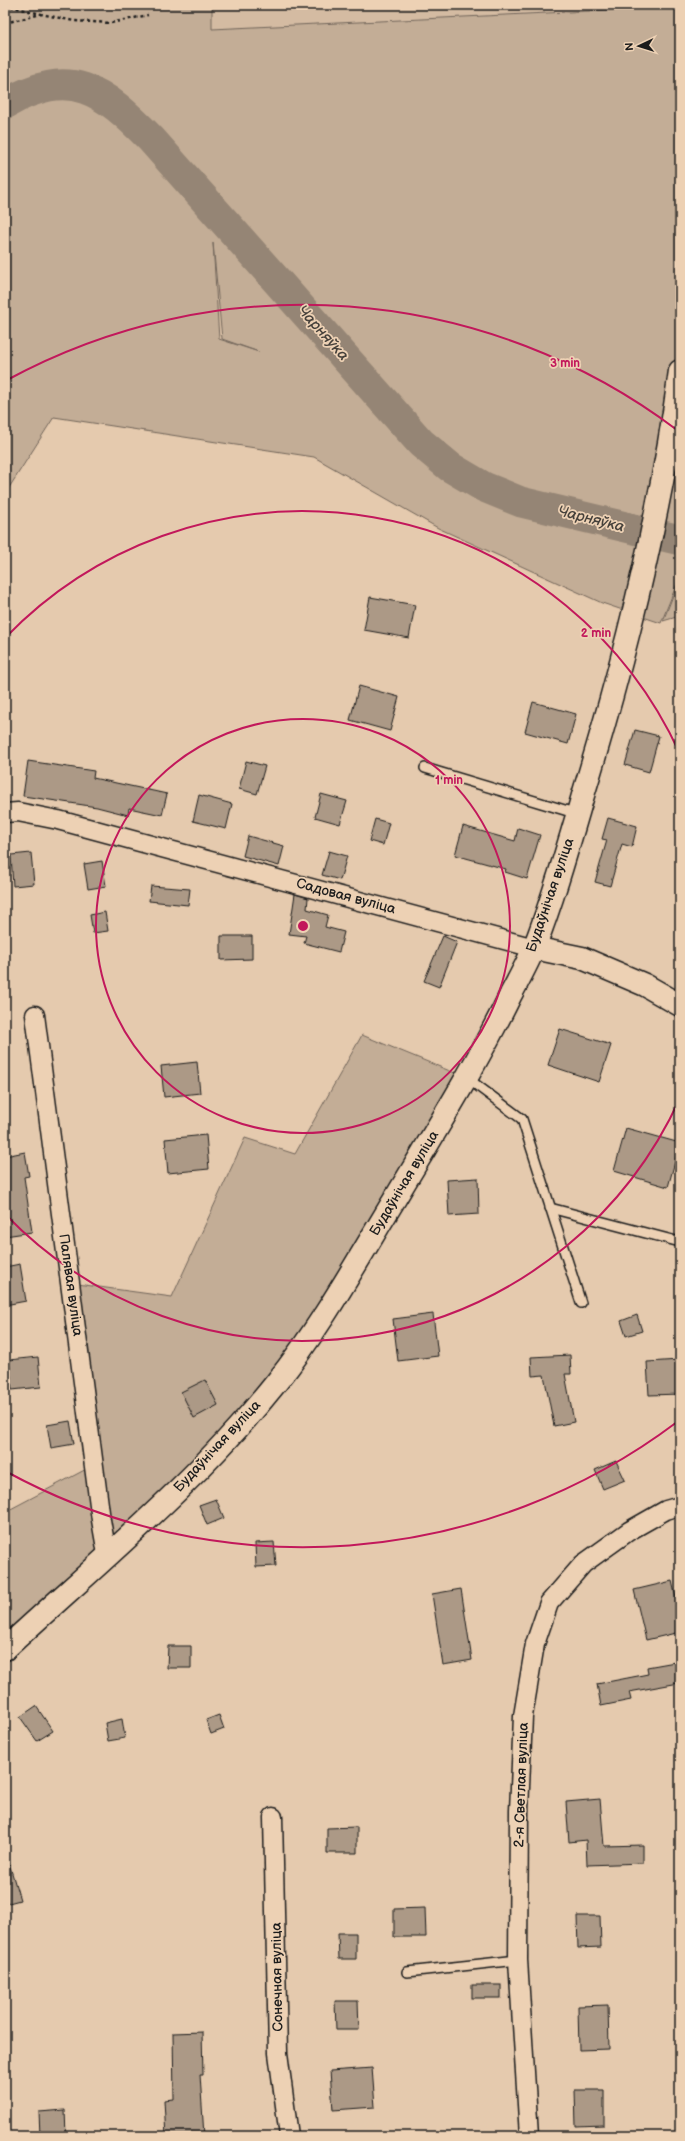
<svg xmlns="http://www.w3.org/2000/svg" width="685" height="2141" viewBox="0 0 685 2141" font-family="'Balsamiq Sans',sans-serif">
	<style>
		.built { fill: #d4bba2 }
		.green { fill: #c3ad96; stroke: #706459; fill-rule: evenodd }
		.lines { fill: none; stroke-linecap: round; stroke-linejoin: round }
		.river { stroke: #958574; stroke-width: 31 }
		.building { fill: #ac9986; stroke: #1c1c1c }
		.service-casing { stroke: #1c1c1c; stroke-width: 12 }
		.minor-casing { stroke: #1c1c1c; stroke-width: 21 }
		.tertiary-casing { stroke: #1c1c1c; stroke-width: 25 }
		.secondary-casing { stroke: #1c1c1c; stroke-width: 25 }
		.path { stroke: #1c1c1c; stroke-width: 2.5; stroke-dasharray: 3 3; stroke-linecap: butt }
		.service { stroke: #edd1b4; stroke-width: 9 }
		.minor { stroke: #edd1b4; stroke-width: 18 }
		.tertiary { stroke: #edd1b4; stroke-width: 22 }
		.secondary { stroke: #edd1b4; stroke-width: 22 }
		.ring { fill: none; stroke: #c2185b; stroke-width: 2 }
		.labels { text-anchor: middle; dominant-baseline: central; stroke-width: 3.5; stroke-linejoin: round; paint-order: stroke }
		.street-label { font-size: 14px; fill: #1c1c1c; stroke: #edd1b4 }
		.water-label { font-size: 15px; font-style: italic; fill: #46413b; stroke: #edd1b4 }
		.centre { fill: #c2185b; stroke: #edd1b4; stroke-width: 2 }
		.ring-label { font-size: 12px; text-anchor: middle; font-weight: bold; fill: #c2185b; stroke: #edd1b4; stroke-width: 3.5; stroke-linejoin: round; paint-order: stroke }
	</style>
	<rect width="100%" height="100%" fill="#e5caae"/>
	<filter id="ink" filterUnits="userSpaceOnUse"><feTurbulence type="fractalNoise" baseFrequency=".025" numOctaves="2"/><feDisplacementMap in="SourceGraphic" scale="8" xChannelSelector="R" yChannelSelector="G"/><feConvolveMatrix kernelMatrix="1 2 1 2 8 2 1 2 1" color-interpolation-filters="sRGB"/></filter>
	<g filter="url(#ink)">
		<path class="built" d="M212,5h461v2l-461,22z"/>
		<g class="green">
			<path d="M5,5h207v24l461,-22 7,5v564l-19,47 -59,-20 -164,-75 -124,-71 -260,-40 -49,77zM213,243l9,96 37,13 -40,-13z"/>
			<path d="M680,578v38l-17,5z"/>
			<path d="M362,1035l105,43 -189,303 -273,268v-137l89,-47 -24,-182 102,14 73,-159 50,16z"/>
		</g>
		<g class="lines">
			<path class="river" d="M5,104c66,-39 98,-14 146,35l270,304 29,24 34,20 37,15 159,38"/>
		</g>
		<g class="building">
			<path d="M370,597l45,8 -6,33 -45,-8z"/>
			<path d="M359,686l40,11 -9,34 -40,-11z"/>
			<path d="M533,702l43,12 -8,30 -43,-12z"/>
			<path d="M635,730l24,6 -10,36 -24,-7z"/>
			<path d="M28,761l66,10 -1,7 74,16 -5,21 -33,-7 -1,7 -31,-8 -74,-11z"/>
			<path d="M246,761l19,5 -8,28 -18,-5z"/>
			<path d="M321,794l26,7 -7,23 -25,-7z"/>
			<path d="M199,795l33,9 -6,25 -33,-8z"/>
			<path d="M608,818l29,8 -5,21 -10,-3 -12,42 -15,-4 12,-42 -5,-1z"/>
			<path d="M375,819l14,4 -6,22 -14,-4z"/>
			<path d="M463,826l52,15 3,-13 22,7 -13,44 -22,-7 1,-3 -51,-14z"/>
			<path d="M248,836l36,10 -5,20 -36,-10z"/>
			<path d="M329,851l18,5 -7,24 -18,-5z"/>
			<path d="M31,853l3,31 -21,2 -2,-31z"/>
			<path d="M102,861l4,25 -18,3 -4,-25z"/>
			<path d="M151,886l39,3 -2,16 -39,-4z"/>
			<path d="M295,894l13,4 -1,11 21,6 -3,12 19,5 -5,20 -35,-9 2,-7 -17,-2z"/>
			<path d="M105,912l3,19 -15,2 -3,-18z"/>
			<path d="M221,936h31v23l-31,1z"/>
			<path d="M443,936l14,6 -18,45 -15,-6z"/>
			<path d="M560,1029l51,16 -12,37 -51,-17z"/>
			<path d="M197,1062l3,31 -36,4 -3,-31z"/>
			<path d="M626,1128l54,15 -12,44 -54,-16z"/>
			<path d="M206,1135l3,34 -41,4 -3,-34z"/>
			<path d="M25,1152l4,24 -5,1 8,55 -27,4v-80z"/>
			<path d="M478,1178l1,36 -30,2 -2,-36z"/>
			<path d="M20,1264l6,37 -21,4v-38z"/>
			<path d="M433,1314l5,42 -40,5 -5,-42z"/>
			<path d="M637,1315l5,16 -16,5 -5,-15z"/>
			<path d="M570,1355l1,19h-6l9,48 -20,4 -10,-51 -12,1 -1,-19z"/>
			<path d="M38,1357l3,30 -29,3 -3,-30z"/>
			<path d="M680,1360v34l-31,1 -2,-33z"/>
			<path d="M205,1380l13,25 -24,13 -13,-26z"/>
			<path d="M70,1421l4,23 -23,4 -4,-23z"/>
			<path d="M616,1461l9,19 -22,9 -8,-19z"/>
			<path d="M216,1499l8,19 -17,7 -8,-20z"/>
			<path d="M274,1542l2,24 -20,1 -1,-24z"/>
			<path d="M672,1581l8,34v17l-34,8 -12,-50z"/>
			<path d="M461,1589l11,71 -29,5 -11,-71z"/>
			<path d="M168,1646h23v22h-24z"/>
			<path d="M675,1662l4,21 -50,9 2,8 -30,6 -4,-22 51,-10 -1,-7z"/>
			<path d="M36,1706l17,25 -16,10 -17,-24z"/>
			<path d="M219,1715l5,14 -13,5 -5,-14z"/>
			<path d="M122,1719l3,19 -17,3 -3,-18z"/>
			<path d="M600,1799l4,47 39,-1v18l-56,2 -1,-25 -17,2 -3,-40z"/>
			<path d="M357,1827v26h-30v-25z"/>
			<path d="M5,1863h4l11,37 -15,4z"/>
			<path d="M425,1908l1,29h-32v-28z"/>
			<path d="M577,1916h23l1,31 -23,1z"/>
			<path d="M338,1933h18v26h-17z"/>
			<rect x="472" y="1985" width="29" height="13"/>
			<path d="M335,2001h23l1,29h-23z"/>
			<path d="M608,2005l1,44 -30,1 -1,-44z"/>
			<path d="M202,2032l1,43h-3l4,61h-38l-2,-36 10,-1 -1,-66z"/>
			<path d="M372,2068l3,39 -42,3 -3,-39z"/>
			<path d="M575,2090h29v35l-28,1z"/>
			<path d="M65,2110l1,26h-26l-1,-24z"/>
		</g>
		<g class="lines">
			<defs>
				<g id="service">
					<path d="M425,768l153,46"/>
					<path d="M467,1078l55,41 59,184"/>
					<path d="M550,1208l130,34"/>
					<path d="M407,1972l111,-12"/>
				</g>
				<g id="minor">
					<path d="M5,813l13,-1 40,8 476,128"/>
					<path d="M35,1015l66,505 6,34"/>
					<path d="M273,1817l5,236 11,83"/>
					<path d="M529,2136l-11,-176 1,-149 4,-95 12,-72 14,-41 34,-39 46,-33 37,-21 14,-4"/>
				</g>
				<path id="tertiary" d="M534,948l48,10 63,27 35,20"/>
				<path id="secondary" d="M5,1649c93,-86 192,-167 271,-266 45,-56 80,-120 117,-181 41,-69 83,-136 118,-208 8,-15 16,-30 23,-46 20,-51 35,-105 50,-156 42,-138 77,-278 96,-421"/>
			</defs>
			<use href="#service" class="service-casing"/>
			<use href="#minor" class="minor-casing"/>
			<use href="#tertiary" class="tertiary-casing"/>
			<use href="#secondary" class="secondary-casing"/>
			<g class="path">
				<path d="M5,5l36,9"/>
				<path d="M5,23l36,-9 33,7 37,2 37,-8"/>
			</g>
			<use href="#service" class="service"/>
			<use href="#minor" class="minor"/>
			<use href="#tertiary" class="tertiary"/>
			<use href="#secondary" class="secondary"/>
		</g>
	</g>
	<g class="ring">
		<circle cx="303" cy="926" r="207"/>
		<path d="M680 1098A414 414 0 0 1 5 1214M5 638A414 414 0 0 1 680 754"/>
		<path d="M677 1422A621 621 0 0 1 7 1472M7 380A621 621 0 0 1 677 430"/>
	</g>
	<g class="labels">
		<g class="street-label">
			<text transform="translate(550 895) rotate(-71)">Будаўнічая вуліца</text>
			<text transform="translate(346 896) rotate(15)">Садовая вуліца</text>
			<text transform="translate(404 1183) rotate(-59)">Будаўнічая вуліца</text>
			<text transform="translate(71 1285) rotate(82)">Палявая вуліца</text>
			<text transform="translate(217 1446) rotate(-47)">Будаўнічая вуліца</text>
			<text transform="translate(521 1785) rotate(-88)">2-я Светлая вуліца</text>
			<text transform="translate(277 1977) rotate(-91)">Сонечная вуліца</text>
		</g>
		<g class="water-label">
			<text transform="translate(323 333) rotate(48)">Чарняўка</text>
			<text transform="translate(591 519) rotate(14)">Чарняўка</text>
		</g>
	</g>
	<circle cx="303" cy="926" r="6" class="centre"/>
	<g class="ring-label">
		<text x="565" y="367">3 min</text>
		<text x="596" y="637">2 min</text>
		<text x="449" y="784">1 min</text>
	</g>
	<rect width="685" height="2141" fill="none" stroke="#edd1b4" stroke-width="20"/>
	<rect x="10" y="10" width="665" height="2121" fill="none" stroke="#1c1c1c" stroke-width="1.5" filter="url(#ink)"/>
	<g transform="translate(639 46) rotate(266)" stroke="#edd1b4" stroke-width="3" paint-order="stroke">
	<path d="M0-3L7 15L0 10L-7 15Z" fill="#1c1c1c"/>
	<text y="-6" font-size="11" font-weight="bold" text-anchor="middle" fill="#1c1c1c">N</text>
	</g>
</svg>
